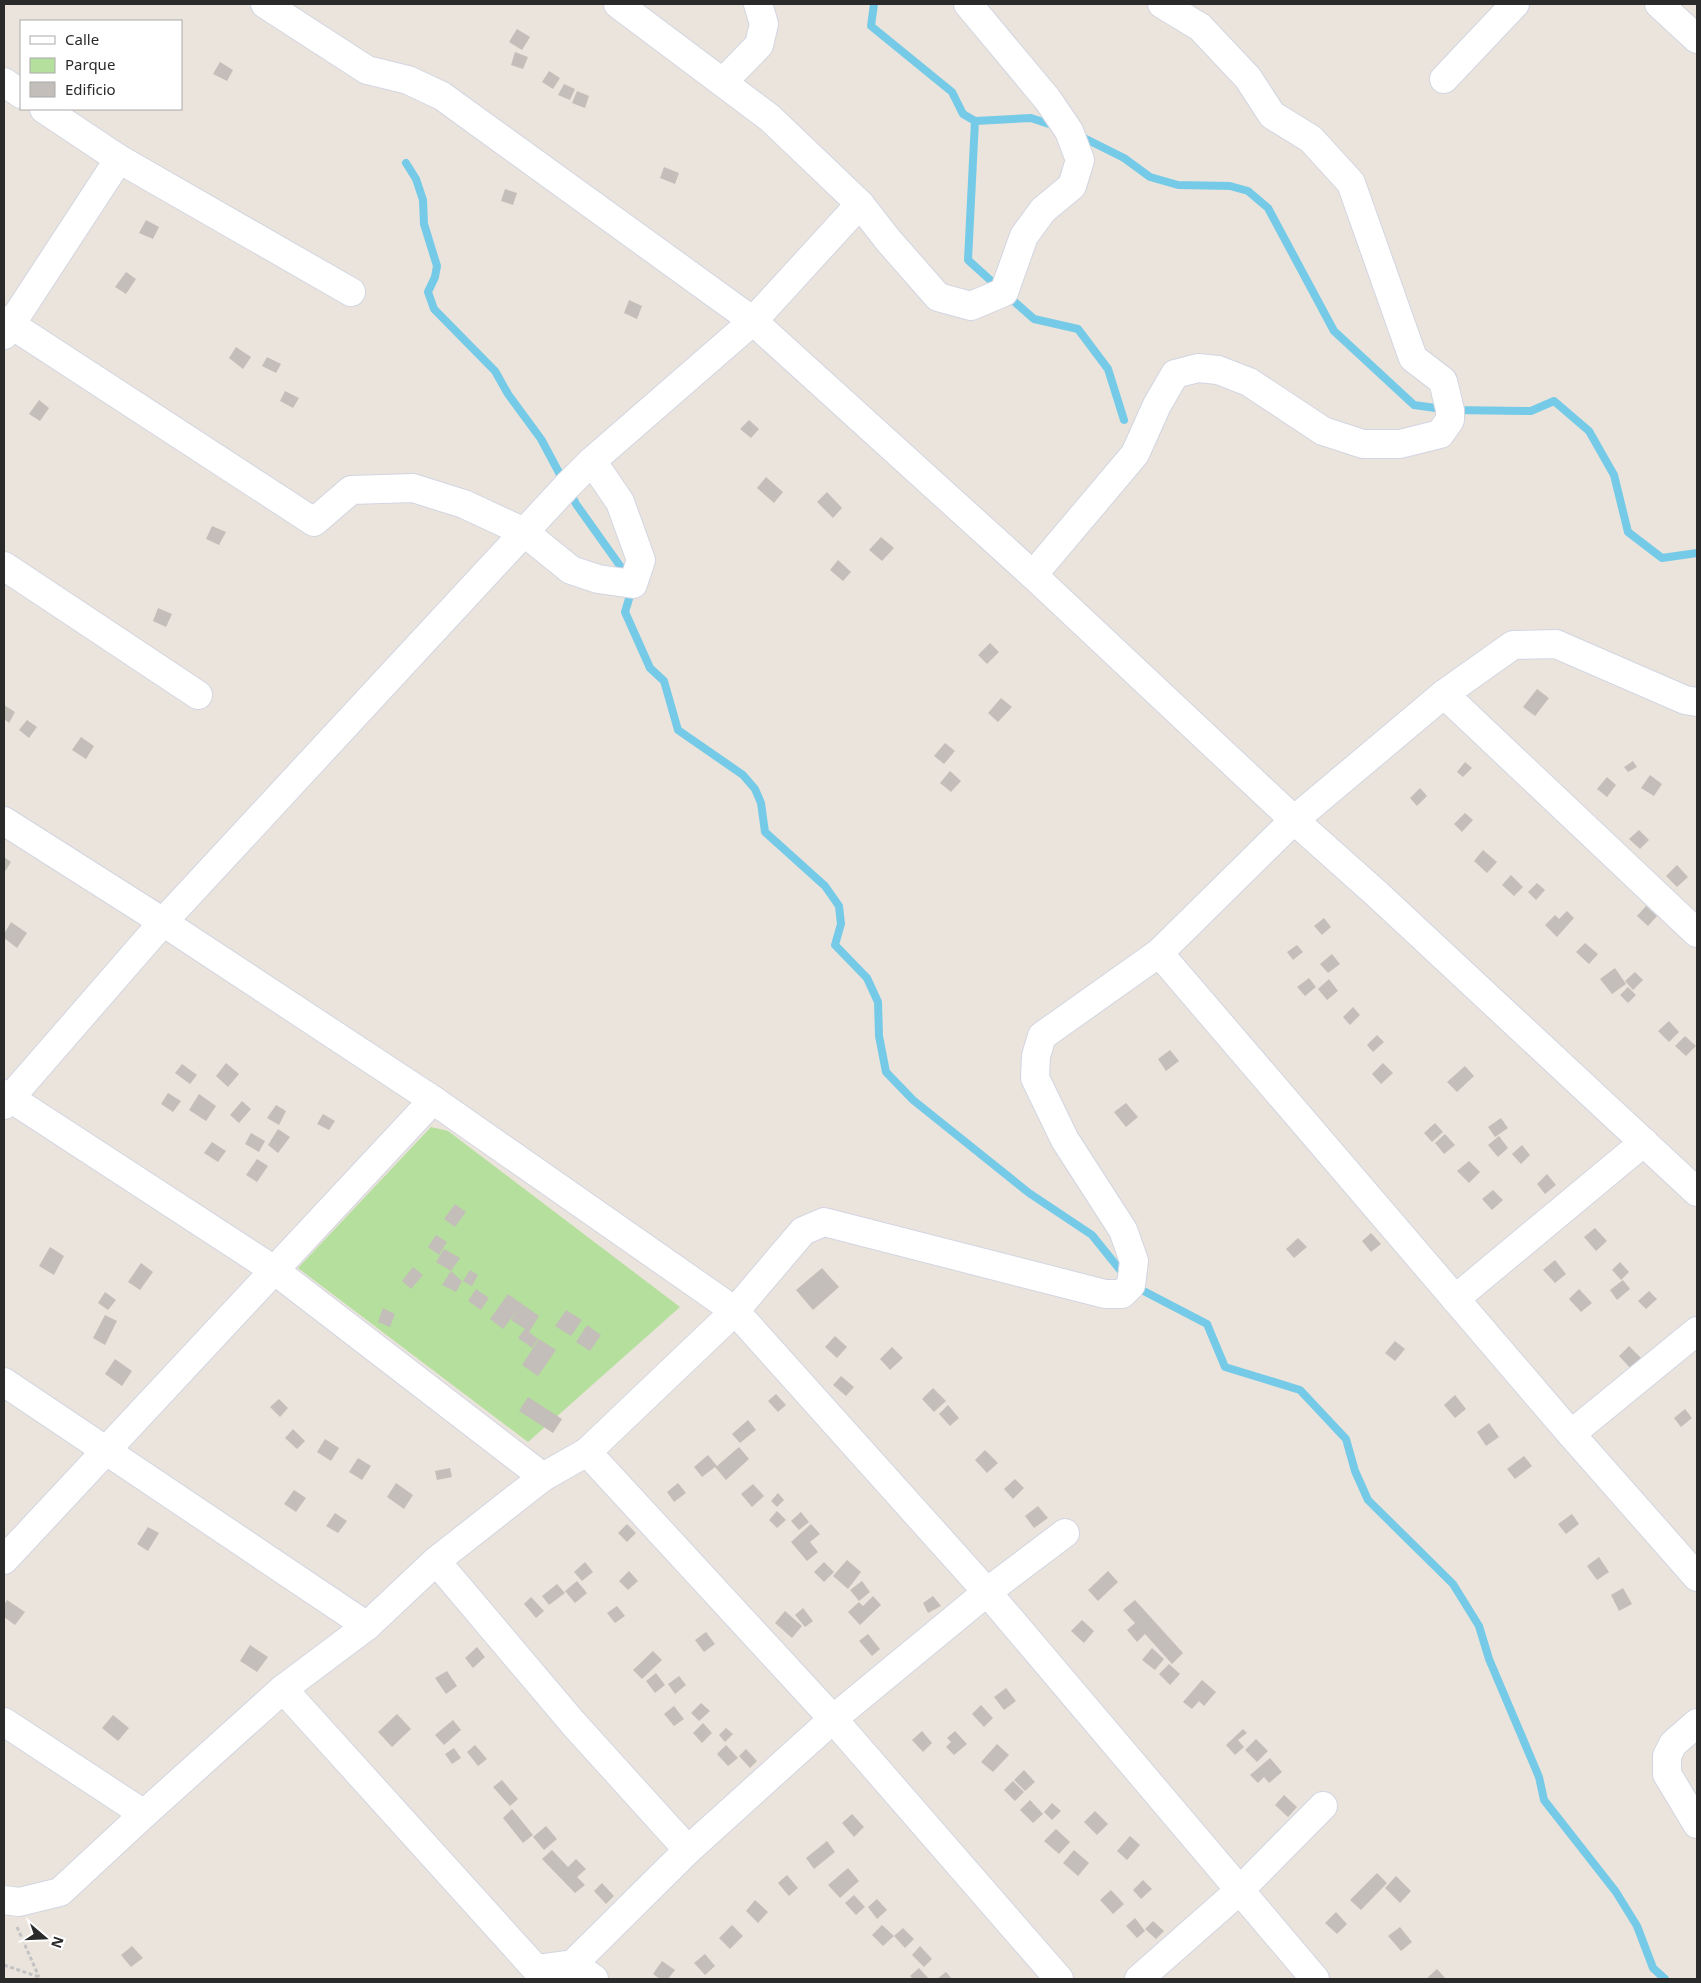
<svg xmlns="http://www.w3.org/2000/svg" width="1701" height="1983" viewBox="0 0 1701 1983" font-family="'Noto Sans',sans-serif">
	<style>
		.green { fill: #b4df9c }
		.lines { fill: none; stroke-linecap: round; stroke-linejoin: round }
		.stream { stroke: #75cbe7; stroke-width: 8 }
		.building { fill: #c3beb9 }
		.minor-casing { stroke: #d2d5e2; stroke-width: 30 }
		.path { stroke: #c3c3c3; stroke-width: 3; stroke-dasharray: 4 2.5; stroke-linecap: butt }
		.minor { stroke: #fff; stroke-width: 28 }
	</style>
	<rect width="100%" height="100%" fill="#ebe4dc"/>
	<path class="green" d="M431,1127l17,4 232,176 -152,135 -230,-174z"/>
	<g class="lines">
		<g class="stream">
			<path d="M874,4l-3,22 81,66 11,22 12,7 56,-3 24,8"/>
			<path d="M975,121l-7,139 31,28"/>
			<path d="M1078,135l46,23 26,19 28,8 52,1 18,5 20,17 66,123 80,74 36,5 81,1 23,-10 35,30 25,44 14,57 34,26 35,-5"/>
			<path d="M406,163l10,16 7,21 1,24 13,42 -2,11 -7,15 6,17 61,62 13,23 33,45 23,43"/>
			<path d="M1008,296l26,23 44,10 30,40 16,51"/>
			<path d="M570,492l6,12 52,73"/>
			<path d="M632,589l-7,23 25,56 14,13 14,49 65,45 12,14 6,14 4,29 60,54 14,20 2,18 -6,21 32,33 11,24 1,34 7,36 27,28 116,93 63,42 33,41"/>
			<path d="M1134,1286l73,38 18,43 75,23 46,49 9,32 13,29 85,84 26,42 10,33 50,118 5,23 72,92 21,34 16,42 12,11"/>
		</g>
	</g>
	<g class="building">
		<path d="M517,29l13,8 -8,13 -13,-8z"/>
		<path d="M515,52l13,5 -5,12 -12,-4z"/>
		<path d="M220,62l13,8 -6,11 -14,-7z"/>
		<path d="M549,71l11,7 -7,11 -11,-7z"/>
		<path d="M564,84l11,5 -5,11 -12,-5z"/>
		<path d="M577,91l12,5 -4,12 -13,-5z"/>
		<path d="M664,167l15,6 -4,11 -15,-6z"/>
		<path d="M505,189l12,4 -4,12 -12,-4z"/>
		<path d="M146,220l13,7 -6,12 -14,-6z"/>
		<path d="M126,272l10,7 -10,15 -11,-7z"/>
		<path d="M629,300l13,6 -5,13 -13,-6z"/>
		<path d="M236,347l15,10 -8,12 -14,-11z"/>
		<path d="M267,357l14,7 -5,9 -14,-7z"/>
		<path d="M285,391l14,7 -6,10 -13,-7z"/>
		<path d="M39,400l10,8 -9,13 -11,-7z"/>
		<path d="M749,420l10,9 -8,9 -11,-9z"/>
		<path d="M766,477l17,15 -9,11 -17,-15z"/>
		<path d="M827,492l15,16 -9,10 -16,-16z"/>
		<path d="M212,526l14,6 -7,13 -13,-6z"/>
		<path d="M881,537l13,11 -12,13 -13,-11z"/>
		<path d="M838,560l13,12 -8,9 -13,-11z"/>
		<path d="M158,608l14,6 -6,13 -13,-6z"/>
		<path d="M990,643l9,9 -12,12 -9,-9z"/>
		<path d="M1537,689l12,9 -14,18 -12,-9z"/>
		<path d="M1001,698l11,9 -14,15 -10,-9z"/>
		<path d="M4,705l11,7 -6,11 -5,-4z"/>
		<path d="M27,720l10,7 -8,11 -10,-8z"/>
		<path d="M81,737l13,9 -8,13 -14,-9z"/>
		<path d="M945,743l10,8 -11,13 -10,-8z"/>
		<path d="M1633,761l4,6 -9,5 -4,-5z"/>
		<path d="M1465,762l7,6 -9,9 -6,-5z"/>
		<path d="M950,771l11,10 -10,11 -11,-9z"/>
		<path d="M1650,775l12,9 -8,12 -13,-8z"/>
		<path d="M1607,777l9,8 -9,12 -10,-8z"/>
		<path d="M1420,788l7,8 -10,10 -7,-8z"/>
		<path d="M1465,813l8,7 -11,12 -8,-8z"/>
		<path d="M1639,830l10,10 -9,9 -11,-10z"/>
		<path d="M1483,850l14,12 -10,11 -13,-12z"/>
		<path d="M4,857l7,5 -7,11z"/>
		<path d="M1677,865l11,12 -11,10 -11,-11z"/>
		<path d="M1511,875l12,12 -9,9 -12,-11z"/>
		<path d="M1537,883l8,7 -9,10 -8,-8z"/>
		<path d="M1646,906l11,10 -9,10 -11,-10z"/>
		<path d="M1567,911l7,7 -17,19 -12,-12 10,-10 4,4z"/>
		<path d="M1324,918l7,9 -9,8 -8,-9z"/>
		<path d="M11,922l16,11 -10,15 -13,-10v-4z"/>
		<path d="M1585,943l13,11 -9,10 -13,-12z"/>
		<path d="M1297,945l6,7 -10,8 -6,-8z"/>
		<path d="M1332,954l8,10 -12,9 -8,-9z"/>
		<path d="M1615,968l11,16 -14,10 -12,-15z"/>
		<path d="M1635,972l8,8 -10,10 -8,-9z"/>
		<path d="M1309,978l7,9 -11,9 -8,-9z"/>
		<path d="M1329,979l9,12 -11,9 -9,-11z"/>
		<path d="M1628,987l8,8 -8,8 -8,-8z"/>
		<path d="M1353,1007l7,8 -10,10 -7,-8z"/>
		<path d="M1669,1021l10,11 -10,10 -11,-11z"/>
		<path d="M1377,1035l7,7 -11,10 -6,-7z"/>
		<path d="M1685,1036l11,10 -10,10 -11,-10z"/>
		<path d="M1170,1050l9,11 -13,10 -8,-12z"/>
		<path d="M226,1063l13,11 -11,13 -12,-11z"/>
		<path d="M1383,1063l10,10 -12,11 -9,-10z"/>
		<path d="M182,1064l15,11 -7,9 -15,-11z"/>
		<path d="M1465,1066l9,10 -17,16 -10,-10z"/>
		<path d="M168,1093l13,8 -8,11 -12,-8z"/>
		<path d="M199,1094l17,12 -10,15 -17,-11z"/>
		<path d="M242,1101l9,8 -12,14 -9,-8z"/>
		<path d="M1126,1103l12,14 -12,10 -12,-15z"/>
		<path d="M276,1105l10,6 -7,14 -12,-7z"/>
		<path d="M323,1114l12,7 -6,9 -12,-6z"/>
		<path d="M1501,1118l7,10 -13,9 -7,-10z"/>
		<path d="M1435,1123l8,9 -11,10 -8,-9z"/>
		<path d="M278,1129l12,8 -12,16 -10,-8z"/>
		<path d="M251,1133l14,8 -6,11 -14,-8z"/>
		<path d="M1445,1134l10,11 -11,9 -9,-11z"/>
		<path d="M1499,1136l9,12 -10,9 -10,-12z"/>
		<path d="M212,1142l14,9 -8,11 -14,-9z"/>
		<path d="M1522,1145l8,10 -9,9 -9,-10z"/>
		<path d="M257,1159l11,7 -11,16 -11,-7z"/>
		<path d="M1469,1161l11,11 -11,11 -12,-12z"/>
		<path d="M1547,1174l9,11 -11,9 -8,-10z"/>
		<path d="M1493,1190l10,10 -11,10 -10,-11z"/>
		<path d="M455,1204l11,8 -11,15 -11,-8z"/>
		<path d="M1595,1228l12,13 -11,10 -12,-14z"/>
		<path d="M1371,1233l10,11 -10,8 -9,-11z"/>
		<path d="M436,1235l11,7 -8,13 -11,-8z"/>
		<path d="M1298,1238l9,9 -13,11 -8,-9z"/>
		<path d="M50,1247l14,9 -10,19 -15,-9z"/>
		<path d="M444,1249l16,9 -9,13 -15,-9z"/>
		<path d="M1555,1260l11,14 -11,9 -12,-13z"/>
		<path d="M1620,1262l9,10 -8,8 -9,-10z"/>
		<path d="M141,1263l12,9 -13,18 -12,-8z"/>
		<path d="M413,1267l10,8 -12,14 -9,-8z"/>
		<path d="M822,1268l17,19 -26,23 -17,-20z"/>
		<path d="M470,1270l8,5 -6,11 -9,-5z"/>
		<path d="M451,1271l11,10 -6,11 -14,-7z"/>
		<path d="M1623,1280l7,9 -13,11 -7,-10z"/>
		<path d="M476,1289l13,9 -8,12 -13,-9z"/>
		<path d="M1579,1289l13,14 -11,9 -12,-13z"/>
		<path d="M1649,1291l8,8 -11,10 -8,-8z"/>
		<path d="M105,1292l11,8 -8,10 -10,-7z"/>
		<path d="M508,1294l31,22 -10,16 9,7 -6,9 -14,-10 7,-9 -14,-9 6,-9 -14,18 -13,-10z"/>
		<path d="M383,1308l12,6 -5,13 -12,-5z"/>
		<path d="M566,1310l16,10 -11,16 -16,-10z"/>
		<path d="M105,1315l12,6 -12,24 -12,-7z"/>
		<path d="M587,1325l14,10 -11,16 -14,-9z"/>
		<path d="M835,1336l12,11 -10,11 -12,-11z"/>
		<path d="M539,1339l17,11 -18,26 -16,-11z"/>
		<path d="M1395,1341l10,8 -10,12 -10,-8z"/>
		<path d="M1629,1346l15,15 -11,10 -14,-15z"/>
		<path d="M892,1347l11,11 -13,12 -10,-11z"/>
		<path d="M115,1359l17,12 -10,15 -17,-12z"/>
		<path d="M841,1376l13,11 -8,9 -13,-11z"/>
		<path d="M933,1388l13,13 -12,11 -12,-13z"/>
		<path d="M776,1394l10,11 -8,7 -10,-11z"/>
		<path d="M1455,1395l11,14 -11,9 -11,-13z"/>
		<path d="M528,1397l34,22 -9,14 -34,-22z"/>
		<path d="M279,1399l9,9 -8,9 -10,-10z"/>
		<path d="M948,1405l11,13 -9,8 -11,-12z"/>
		<path d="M1685,1409l7,9 -11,9 -7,-9z"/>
		<path d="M748,1420l8,10 -16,13 -8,-9z"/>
		<path d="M1489,1423l10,14 -13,9 -9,-14z"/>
		<path d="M293,1429l12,12 -8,8 -12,-11z"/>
		<path d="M325,1439l14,9 -8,13 -14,-9z"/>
		<path d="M739,1447l10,12 -23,21 -11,-13 -13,10 -8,-10 14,-12 9,11z"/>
		<path d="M985,1450l13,13 -11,10 -12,-13z"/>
		<path d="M1524,1456l8,10 -17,13 -8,-10z"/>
		<path d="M358,1458l13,8 -9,14 -13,-8z"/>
		<path d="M450,1468l2,9 -15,3 -2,-9z"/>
		<path d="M1015,1479l9,9 -11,11 -9,-10z"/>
		<path d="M396,1483l17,12 -9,14 -17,-12z"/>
		<path d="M678,1483l8,10 -12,9 -7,-10z"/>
		<path d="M753,1484l11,12 -12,11 -11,-13z"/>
		<path d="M294,1490l12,8 -10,14 -12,-8z"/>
		<path d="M778,1493l6,7 -7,7 -6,-6z"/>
		<path d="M1038,1506l10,12 -14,10 -9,-12z"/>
		<path d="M777,1511l9,9 -9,8 -8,-8z"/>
		<path d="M801,1512l8,10 -10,8 -8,-9z"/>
		<path d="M335,1513l12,8 -9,12 -12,-7z"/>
		<path d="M1572,1514l7,10 -13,10 -8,-10z"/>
		<path d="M627,1524l9,9 -9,9 -9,-9z"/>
		<path d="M811,1524l9,10 -10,8 8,10 -11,9 -16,-19z"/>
		<path d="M148,1527l11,6 -11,18 -11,-7z"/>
		<path d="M1599,1557l10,15 -12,8 -10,-14z"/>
		<path d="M847,1560l14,12 -13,17 -15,-13z"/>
		<path d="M585,1562l8,10 -11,9 -8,-9z"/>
		<path d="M824,1562l10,10 -10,10 -10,-10z"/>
		<path d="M629,1571l9,10 -10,9 -9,-9z"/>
		<path d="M1108,1571l10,11 -20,19 -10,-11z"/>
		<path d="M577,1581l10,12 -12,10 -10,-12z"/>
		<path d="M862,1581l8,11 -11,9 -9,-11z"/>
		<path d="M557,1584l8,9 -16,12 -7,-9z"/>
		<path d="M1623,1588l9,16 -13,7 -8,-16z"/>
		<path d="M873,1596l8,9 -21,20 -12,-13 11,-10 4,4z"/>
		<path d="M933,1596l8,10 -13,7 -5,-10z"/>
		<path d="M531,1597l13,14 -8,7 -12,-14z"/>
		<path d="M7,1600l18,12 -10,13 -11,-8v-12z"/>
		<path d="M1135,1600l48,53 -11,11 -27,-30 -8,8 -10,-12 8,-7 -12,-13z"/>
		<path d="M617,1606l8,10 -10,7 -8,-10z"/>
		<path d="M803,1608l10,13 -8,6 -10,-12z"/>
		<path d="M785,1611l17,15 -10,12 -17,-15z"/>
		<path d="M1082,1620l12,11 -10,12 -13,-12z"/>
		<path d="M706,1632l9,12 -11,8 -9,-12z"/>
		<path d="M868,1634l12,15 -8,7 -13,-15z"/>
		<path d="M250,1645l18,12 -11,15 -17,-11z"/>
		<path d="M477,1647l8,10 -12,11 -8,-10z"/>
		<path d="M1152,1648l12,11 -9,11 -13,-10z"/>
		<path d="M653,1651l9,9 -20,19 -9,-9z"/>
		<path d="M1169,1664l11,10 -10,11 -11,-11z"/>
		<path d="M447,1671l10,15 -11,8 -11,-16z"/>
		<path d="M656,1673l9,12 -10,8 -9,-12z"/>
		<path d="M679,1676l7,9 -11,9 -7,-10z"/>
		<path d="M1202,1680l14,12 -12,14 -5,-5 -7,8 -9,-7z"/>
		<path d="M1006,1688l10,13 -12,9 -10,-13z"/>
		<path d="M701,1703l9,8 -11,10 -8,-8z"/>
		<path d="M981,1705l12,13 -9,9 -12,-13z"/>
		<path d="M674,1706l10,13 -10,7 -10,-12z"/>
		<path d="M397,1714l14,15 -19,18 -14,-15z"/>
		<path d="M113,1715l16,13 -11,13 -16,-13z"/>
		<path d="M453,1720l8,10 -17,15 -9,-10z"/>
		<path d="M703,1723l9,10 -10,10 -9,-10z"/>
		<path d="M726,1728l7,6 -8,8 -6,-7z"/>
		<path d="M1243,1729l4,4 -9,7 6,7 -9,8 -9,-10z"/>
		<path d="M922,1731l10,12 -9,9 -11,-12z"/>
		<path d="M955,1731l12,13 -13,11 -8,-8 5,-5 -4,-4z"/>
		<path d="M1256,1739l12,12 -11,11 -12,-12z"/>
		<path d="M997,1744l12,11 -16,17 -12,-10z"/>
		<path d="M475,1745l12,14 -9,7 -11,-14z"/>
		<path d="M726,1745l12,13 -10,8 -11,-12z"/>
		<path d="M454,1748l7,10 -9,6 -7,-10z"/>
		<path d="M746,1749l11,12 -7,7 -11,-12z"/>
		<path d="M1270,1758l12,14 -13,11 -5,-6 -6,6 -8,-8z"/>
		<path d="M1024,1770l11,12 -10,9 -11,-11z"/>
		<path d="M502,1780l16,19 -8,7 -17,-19z"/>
		<path d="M1013,1781l11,11 -9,9 -11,-11z"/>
		<path d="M1284,1795l13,12 -9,10 -13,-12z"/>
		<path d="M1030,1800l13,14 -10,9 -13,-13z"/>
		<path d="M1052,1803l9,8 -9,9 -8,-8z"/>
		<path d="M512,1809l21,26 -10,8 -20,-25z"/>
		<path d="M1095,1811l13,13 -11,11 -13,-13z"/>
		<path d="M852,1814l12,13 -10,10 -12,-14z"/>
		<path d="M546,1826l11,13 -13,11 -11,-13z"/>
		<path d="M1056,1829l14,13 -11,12 -15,-13z"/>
		<path d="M1130,1836l10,9 -13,15 -10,-9z"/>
		<path d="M827,1841l8,11 -21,17 -8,-11z"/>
		<path d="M552,1850l16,17 8,-8 10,10 -9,8 8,8 -10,8 -33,-34z"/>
		<path d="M1074,1850l15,13 -11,13 -15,-13z"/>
		<path d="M848,1868l11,13 -19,17 -12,-13z"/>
		<path d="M1377,1873l10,10 -26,27 -11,-10z"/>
		<path d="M787,1875l11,13 -9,8 -11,-13z"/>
		<path d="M1396,1876l15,15 -11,12 -15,-15z"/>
		<path d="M1143,1880l9,9 -11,10 -8,-9z"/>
		<path d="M602,1883l12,13 -8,8 -12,-13z"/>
		<path d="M1111,1890l13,14 -11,10 -13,-14z"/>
		<path d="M854,1895l11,12 -9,8 -11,-12z"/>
		<path d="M877,1899l10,11 -10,9 -9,-12z"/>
		<path d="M755,1900l13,12 -10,11 -12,-12z"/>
		<path d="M1336,1912l11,12 -10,10 -12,-11z"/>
		<path d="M1135,1918l10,13 -8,7 -11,-12z"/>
		<path d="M1153,1921l11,10 -8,8 -11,-10z"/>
		<path d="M732,1925l11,11 -13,13 -11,-11z"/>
		<path d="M882,1925l12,11 -11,10 -11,-11z"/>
		<path d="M1400,1927l12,15 -11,9 -13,-15z"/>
		<path d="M903,1928l11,11 -9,9 -11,-12z"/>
		<path d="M132,1946l11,12 -12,9 -10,-12z"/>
		<path d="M920,1946l12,13 -8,8 -12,-12z"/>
		<path d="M705,1954l10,12 -10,9 -11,-12z"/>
		<path d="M662,1961l13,9 -7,9h-8l-7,-5z"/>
		<path d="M919,1968l10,11h-16l-3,-3z"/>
		<path d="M1437,1969l9,10h-20z"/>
		<path d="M946,1972l6,7h-15z"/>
	</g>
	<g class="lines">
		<defs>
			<g id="minor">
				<path d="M265,4l102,66 41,10 34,16 311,225 280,254 261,245 83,74 320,298"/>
				<path d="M618,4l152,114 90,86 28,36 50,57 33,9 33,-14 20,-56 19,-26 29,-24 8,-26 -11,-29 -21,-31 -80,-96"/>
				<path d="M1659,4l38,35"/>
				<path d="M1444,79l71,-75"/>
				<path d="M4,82l17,12"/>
				<path d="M723,82l36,-37 5,-21 -6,-20"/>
				<path d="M44,109l75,50 232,133"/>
				<path d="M4,320l310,202 37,-32 62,-2 51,16 60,28 47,38 27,9 35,5 8,-24 -21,-58 -28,-41"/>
				<path d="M4,335l115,-176"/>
				<path d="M4,566l194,129"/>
				<path d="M1033,575l102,-121 22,-49 18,-31 23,-6 20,2 31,12 74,49 40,13h37l40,-10 10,-14v-10l-7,-29 -30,-23 -62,-175 -40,-44 -39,-24 -24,-37 -48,-51 -38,-23"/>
				<path d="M1444,694l253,239"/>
				<path d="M4,821l159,101 270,178 302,211 252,281 328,387"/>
				<path d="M1159,953l412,481 126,143"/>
				<path d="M4,1094l270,176 269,207"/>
				<path d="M4,1105l159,-183 404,-436 25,-25 161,-140 107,-117"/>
				<path d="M1455,1299l189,-157"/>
				<path d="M4,1382l363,244"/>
				<path d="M1571,1434l126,-103"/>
				<path d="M587,1452l246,267 226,260"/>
				<path d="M4,1560l429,-460"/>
				<path d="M436,1561l137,162 115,127"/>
				<path d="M283,1689l253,280 37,-5 115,-114 145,-131 154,-127 78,-59"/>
				<path d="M4,1722l140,92"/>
				<path d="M1697,1723l-24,21 -6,12v18l30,50"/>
				<path d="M4,1900l15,2 41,-10 84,-78 139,-125 84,-63 69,-65 107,-84 44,-25 148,-141 68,-80 21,-9 281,72h17l9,-9 3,-24 -11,-31 -58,-90 -30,-62 1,-22 6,-20 117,-83 135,-133 150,-126 69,-49 43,-1 129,56 12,2"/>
				<path d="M573,1964l21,15"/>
				<path d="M1139,1979l101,-89 83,-84"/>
			</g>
		</defs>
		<use href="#minor" class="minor-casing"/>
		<g class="path">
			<path d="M17,1927l22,50"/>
			<path d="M4,1965l35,12 1,2"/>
		</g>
		<use href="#minor" class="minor"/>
	</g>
	<rect width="1701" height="1983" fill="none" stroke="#2a2a2a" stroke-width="10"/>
	<rect x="20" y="20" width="162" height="90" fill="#ffffff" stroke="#aaaaaa"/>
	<rect x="30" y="36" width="25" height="8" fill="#ffffff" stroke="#aaaaaa"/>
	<text x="65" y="45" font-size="15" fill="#2a2a2a">Calle</text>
	<rect x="30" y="58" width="25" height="15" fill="#b4df9c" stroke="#aaaaaa"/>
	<text x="65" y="70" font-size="15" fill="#2a2a2a">Parque</text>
	<rect x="30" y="82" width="25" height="15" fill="#c3beb9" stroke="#aaaaaa"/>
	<text x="65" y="95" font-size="15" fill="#2a2a2a">Edificio</text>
	<g transform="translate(45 1938) rotate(109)" stroke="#ffffff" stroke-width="4" paint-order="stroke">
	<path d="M0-4L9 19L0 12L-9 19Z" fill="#2a2a2a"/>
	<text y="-8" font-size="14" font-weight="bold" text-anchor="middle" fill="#2a2a2a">N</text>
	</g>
</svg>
